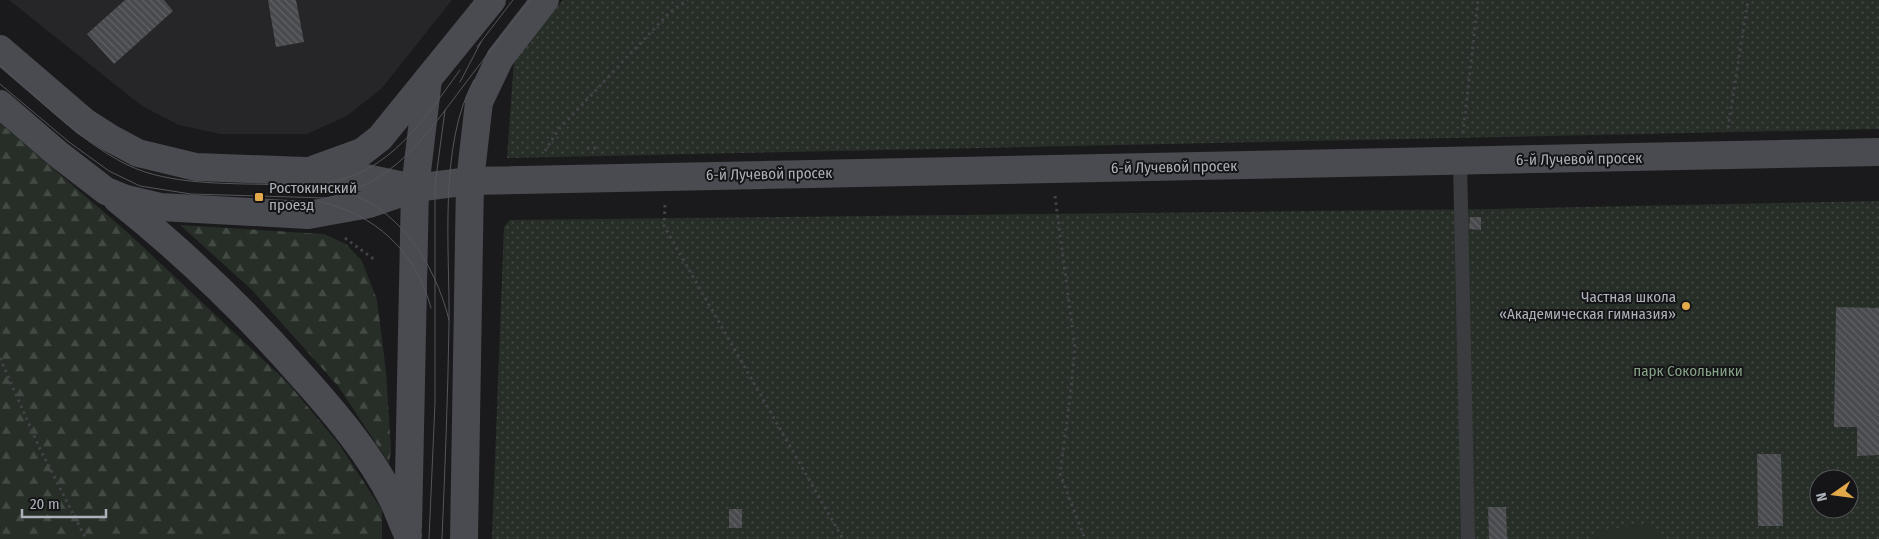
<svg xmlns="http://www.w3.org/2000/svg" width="1879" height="539" viewBox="0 0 1879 539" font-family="'Fira Sans Condensed',sans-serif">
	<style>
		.built { fill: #262629 }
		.forest { fill: url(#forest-firs) }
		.park { fill: url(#park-dots); fill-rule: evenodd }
		.pitch { fill: #262e27 }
		.building { fill: url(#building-back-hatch) }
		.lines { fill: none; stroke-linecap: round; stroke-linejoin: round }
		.path { stroke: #414347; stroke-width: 3; stroke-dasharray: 2.5 4; stroke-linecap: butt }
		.lane { stroke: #3b3c40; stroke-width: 14 }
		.secondary { stroke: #494b50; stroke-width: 28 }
		.tram { stroke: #54565b; stroke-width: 1 }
		.poi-dot { fill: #e2a94b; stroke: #151517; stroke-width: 2 }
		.labels { text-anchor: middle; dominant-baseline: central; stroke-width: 4; stroke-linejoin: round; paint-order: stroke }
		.street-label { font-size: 15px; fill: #adb2ba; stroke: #151517 }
		.poi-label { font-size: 15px; fill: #adb2ba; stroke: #151517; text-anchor: start }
		.park-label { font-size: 15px; fill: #86a387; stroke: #151517 }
	</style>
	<defs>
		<pattern id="forest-firs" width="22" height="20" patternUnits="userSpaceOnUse" patternTransform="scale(1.25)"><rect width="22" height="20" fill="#262e27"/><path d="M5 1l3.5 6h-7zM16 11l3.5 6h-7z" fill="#434a44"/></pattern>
		<pattern id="park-dots" width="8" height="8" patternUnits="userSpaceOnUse" patternTransform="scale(1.25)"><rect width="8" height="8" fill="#262e27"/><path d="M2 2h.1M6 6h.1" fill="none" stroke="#434a44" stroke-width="1.8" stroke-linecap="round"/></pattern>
		<pattern id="building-back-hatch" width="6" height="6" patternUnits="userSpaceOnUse" patternTransform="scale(1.25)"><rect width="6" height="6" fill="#494a4e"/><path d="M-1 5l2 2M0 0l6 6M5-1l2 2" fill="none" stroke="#616265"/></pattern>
	</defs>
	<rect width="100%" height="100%" fill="#1a1a1c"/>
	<path class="built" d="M9,0h443l-70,88 -35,28 -40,18h-87l-41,-9 -37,-19z"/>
	<g class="forest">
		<path d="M0,123l126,108 161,151 52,62 43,66v29h-382z"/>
		<path d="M180,225l144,9 22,10 16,17 15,39 9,71 5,79 -2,13 -51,-77 -86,-96z"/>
	</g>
	<g class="park">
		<path d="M563,0h1316v129l-1372,29 7,-98z"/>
		<path d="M1879,201v338h-1387l12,-312 6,-7 983,-11zM1819,479h30v30h-30z"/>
	</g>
	<path class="pitch" d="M1651,524l8,10v5h-69l7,-8z"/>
	<g class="building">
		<path d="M125,0h39l9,11 -59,53 -27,-30z"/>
		<path d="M268,0h28l8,42 -28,5z"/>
		<path d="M1470,217h11v13l-12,-1z"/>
		<path d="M1836,307l43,1v147l-22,1v-29h-23z"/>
		<path d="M1757,454h24l2,72h-25z"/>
		<path d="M1488,507h18l1,32h-18z"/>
		<rect x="729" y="509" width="13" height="19"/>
	</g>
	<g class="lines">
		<g class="path">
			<path d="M1728,128l20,-128"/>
			<path d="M1463,133l15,-133"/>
			<path d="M587,148h11"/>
			<path d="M545,151l13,-21 112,-118 18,-12"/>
			<path d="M1055,196l20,152 -5,50 -10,76 25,65"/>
			<path d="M665,205l-1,21 179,313"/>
			<path d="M345,238l30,22"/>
			<path d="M0,358l39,89 47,92"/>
		</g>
		<path class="lane" d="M1460,161l8,378"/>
		<g class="secondary">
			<path d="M0,49l85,73 25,16 28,15 58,14 109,4 56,6 53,11"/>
			<path d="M0,104l58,50 48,37 20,8 34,8 148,8 61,-11 46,-16 55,-7 1409,-29"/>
			<path d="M315,169l47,-17 18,-14 112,-138"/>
			<path d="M117,199c66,53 128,112 184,176 34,38 69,79 92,125 5,10 9,23 15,35"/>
			<path d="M408,527l7,-339 13,-109"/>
			<path d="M464,539l6,-358 9,-79 21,-44 45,-58"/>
		</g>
		<g class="tram">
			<path d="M477,47l36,-47"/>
			<path d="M0,65c40,35 95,91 145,107 45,14 96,11 143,13 16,1 34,0 49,4 61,16 98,74 112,131"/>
			<path d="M460,82l21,-40"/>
			<path d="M0,84l69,58 40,29 31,15 51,8 135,4c68,-14 99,-61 138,-113 22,-29 44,-57 66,-85"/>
			<path d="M325,183c65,-9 100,-65 135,-113"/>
			<path d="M318,201c57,13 98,50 113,107"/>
			<path d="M429,539l6,-136v-218l10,-75"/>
			<path d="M442,539c3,-72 6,-144 7,-216 1,-73 -11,-178 25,-243"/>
		</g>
	</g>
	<g class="poi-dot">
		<rect x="254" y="192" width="10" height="10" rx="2.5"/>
		<circle cx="1686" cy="306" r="5"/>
	</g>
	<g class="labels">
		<g class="street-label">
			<text transform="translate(1579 159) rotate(-1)">6-й Лучевой просек</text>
			<text transform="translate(1174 167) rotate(-1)">6-й Лучевой просек</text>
			<text transform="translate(769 174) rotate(-1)">6-й Лучевой просек</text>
		</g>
		<g class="poi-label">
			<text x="269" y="188">Ростокинский<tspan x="269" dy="17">проезд</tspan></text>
			<text x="1676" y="297" text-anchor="end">Частная школа<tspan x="1676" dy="17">«Академическая гимназия»</tspan></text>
		</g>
		<g class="park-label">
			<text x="1688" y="371">парк Сокольники</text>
		</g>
	</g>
	<g transform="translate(1834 494) rotate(256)"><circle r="24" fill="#151517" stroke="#525458"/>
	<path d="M0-4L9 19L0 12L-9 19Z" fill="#e2a94b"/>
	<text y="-8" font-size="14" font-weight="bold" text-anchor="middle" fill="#adb2ba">N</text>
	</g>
	<path d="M22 509v8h84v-8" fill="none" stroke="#adb2ba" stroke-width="2.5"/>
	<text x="30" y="509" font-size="15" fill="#adb2ba" stroke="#151517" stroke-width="4" paint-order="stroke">20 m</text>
</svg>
